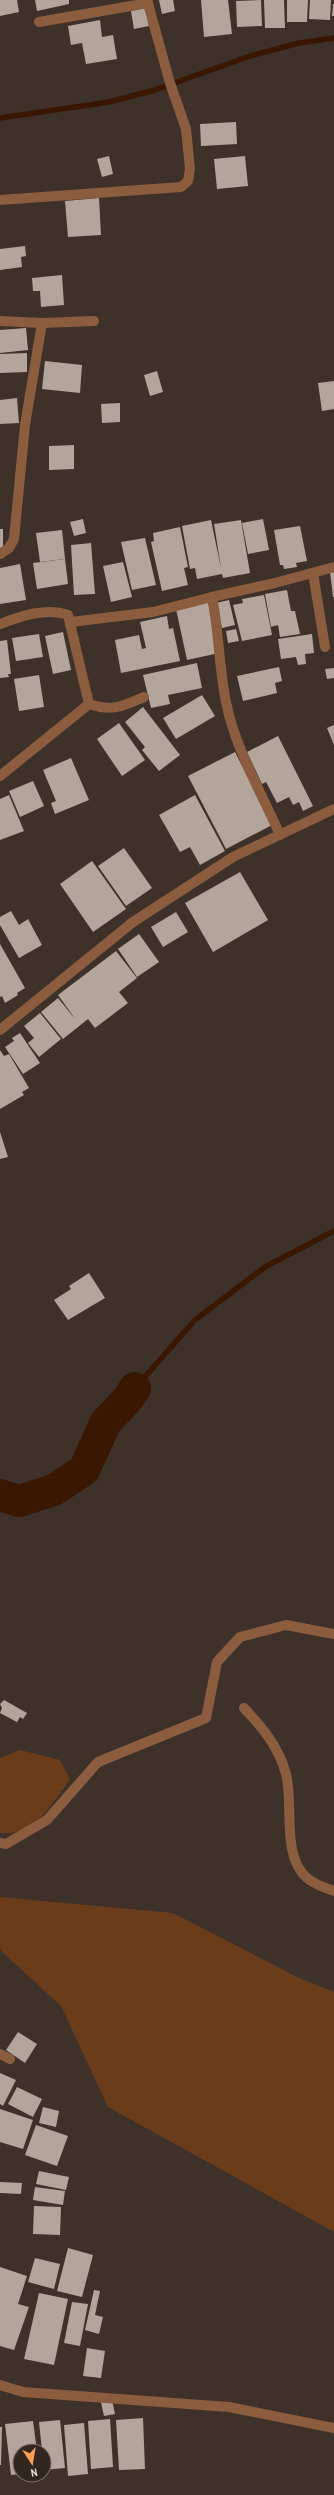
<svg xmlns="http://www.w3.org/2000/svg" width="334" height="2495" viewBox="0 0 334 2495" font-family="'Archivo Narrow',sans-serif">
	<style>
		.green { fill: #6b3c1a }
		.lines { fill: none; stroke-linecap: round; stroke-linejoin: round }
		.stream { stroke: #391700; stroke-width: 5.5 }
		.river { stroke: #391700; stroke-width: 32 }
		.building { fill: #b3a59c }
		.street { stroke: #8b5d3e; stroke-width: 10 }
	</style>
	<rect width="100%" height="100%" fill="#3d312a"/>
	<g class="green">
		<path d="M20,1750l40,10 10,19c-18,25 -36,58 -70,54v-75z"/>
		<path d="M0,1897l173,16 126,65 35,14v240l-226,-125 -47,-101 -61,-56z"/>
	</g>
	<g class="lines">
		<g class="stream">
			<path d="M0,118l109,-16 46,-12 95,-34 49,-13 35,-5"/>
			<path d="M135,1388l60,-68 70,-53 69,-36"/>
		</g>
		<path class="river" d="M0,1495l19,6 35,-11 30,-20 22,-48 21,-22 8,-12"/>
	</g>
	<g class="building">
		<path d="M0,0h17l2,12 -19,4z"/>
		<path d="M35,0h34v4l-32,7z"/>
		<path d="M159,0h14l2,11 -13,3z"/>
		<path d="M201,0h27l4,34 -28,3z"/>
		<path d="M261,0l1,26 -25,1 -1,-26z"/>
		<path d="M264,0h20l1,28h-20z"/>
		<path d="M287,0h21l-1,22h-20z"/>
		<path d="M310,0h21l-1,20 -21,-1z"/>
		<path d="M333,4h1v12h-2z"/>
		<path d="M145,8l4,18 -15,3 -3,-18z"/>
		<path d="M100,20l2,17 11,-2 4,24 -31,5 -4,-21 -11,2 -3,-19z"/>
		<path d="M236,122l1,22 -36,2 -1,-22z"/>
		<path d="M109,156l4,18 -11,3 -5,-18z"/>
		<path d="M245,156l3,30 -31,3 -3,-30z"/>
		<path d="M99,198l2,37 -33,2 -3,-36z"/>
		<path d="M25,246l1,10 -5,1 1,10 -22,3v-21z"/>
		<path d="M62,275l2,30 -23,2 -1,-16h-7l-1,-13z"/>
		<path d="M26,328l2,22 -28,3v-23z"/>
		<path d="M27,353v19l-27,1v-19z"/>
		<path d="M45,361l37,4 -2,28 -38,-4z"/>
		<path d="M157,371l6,21 -13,4 -6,-21z"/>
		<path d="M334,381v28l-12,2 -4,-28z"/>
		<path d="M17,398l2,25 -19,1v-24z"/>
		<path d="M120,403v19l-18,1 -1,-19z"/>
		<path d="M74,445v24l-25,1v-24z"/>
		<path d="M83,519l3,14 -12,3 -4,-14z"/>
		<path d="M263,519l6,31 -21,4 -6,-31z"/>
		<path d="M211,520l10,48 -7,-44 27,-4 9,53 -27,5 -1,-4 -25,5 -2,-11 -5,1 -8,-43z"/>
		<path d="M300,526l7,35 -11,2 1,4 -13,2 -1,-4h-3l-6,-35z"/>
		<path d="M180,527l8,40 -4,1 4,17 -26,6 -11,-49 3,-1 -1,-8z"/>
		<rect x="0" y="529" width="3" height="19"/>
		<path d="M62,530l3,29 -25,3 -4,-29z"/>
		<path d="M145,538l11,47 -24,5 -11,-48z"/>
		<path d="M91,543l4,51 -21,1 -3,-50z"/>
		<path d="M65,559l3,25 -31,5 -4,-26z"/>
		<path d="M123,562l9,35 -21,5 -8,-36z"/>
		<path d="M20,564l6,36 -26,4v-36z"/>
		<path d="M334,571v26h-1l-3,-25z"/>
		<path d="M287,590l4,21h4l5,23 -20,3 -2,-12 -7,2 -6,-33z"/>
		<path d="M264,595l8,40 -30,6 -9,-36 10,-2 -1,-4z"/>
		<path d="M229,600l6,25 -13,3 -6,-25z"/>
		<path d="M208,602l11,51 -32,7 -11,-51z"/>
		<path d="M167,616l2,13 4,-1 7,33 -59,12 -6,-33 24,-5 3,14 4,-1 -6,-26z"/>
		<path d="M236,629l3,12 -11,2 -2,-12z"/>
		<path d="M63,632l8,38 -18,4 -8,-38z"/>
		<path d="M39,634l4,23 -27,4 -4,-23z"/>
		<path d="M312,634l2,19 -9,1 1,10 -8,1 -2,-8 -15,2 -3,-20z"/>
		<path d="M7,640l4,34h-3l1,3 -9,1v-37z"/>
		<path d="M197,663l5,25 -34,7 2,9 -19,4 -8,-33z"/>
		<path d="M279,667l3,14 -7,2 2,10 -34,8 -6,-25z"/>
		<path d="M334,668v10l-7,1 -2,-10z"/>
		<path d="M39,675l5,32 -25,4 -5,-32z"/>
		<path d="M202,695l13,21 -39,23 -13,-21z"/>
		<path d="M143,707l37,48 -21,16 -17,-21 3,-3 -20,-25z"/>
		<path d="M119,723l26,37 -23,16 -25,-37z"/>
		<path d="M334,725v20l-7,-17z"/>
		<path d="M278,736l35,70 -10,5 -4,-9 -6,3 -4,-8 -12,6 -11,-21 -4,2 -15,-32z"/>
		<path d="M235,752l37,73 -46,24 -38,-73z"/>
		<path d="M71,758l18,42 -34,14 -4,-11 5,-2 -13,-31z"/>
		<path d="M33,781l11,25 -24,11 -11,-26z"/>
		<path d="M9,795l15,36 -24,9v-41z"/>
		<path d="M195,795l30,56 -25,14 -10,-18 -10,5 -21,-37z"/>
		<path d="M124,848l28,40 -26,18 -28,-40z"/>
		<path d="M92,861l34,48 -33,23 -33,-48z"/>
		<path d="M240,872l28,48 -55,32 -28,-49z"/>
		<path d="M11,911l8,14 9,-6 14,26 -23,13 -19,-33v-8z"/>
		<path d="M176,912l12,20 -25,15 -12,-20z"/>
		<path d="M139,934l20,28 -22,15 -19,-28z"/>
		<path d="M0,944l25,44 -8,5 1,2 -13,8 -3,-7 -2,1z"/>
		<path d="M116,951l21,27 -18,14 9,11 -33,25 -7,-9 -25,20 -22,-27 17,-14 18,22 -18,-25z"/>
		<path d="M40,1013l21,26 -22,18 -11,-14 6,-5 -10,-12z"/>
		<path d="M20,1033l20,30 -17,11 -18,-27 9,-6 -2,-3z"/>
		<path d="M0,1050l4,6 5,-2 20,34 -7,4 2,3 -24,14z"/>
		<path d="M0,1132l8,25 -8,2z"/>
		<path d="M89,1273l16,25 -37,22 -14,-20 17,-11 -2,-3z"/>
		<path d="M4,1700l23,13 -4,6 -3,-2 -3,5 -17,-9 2,-5 -2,-4z"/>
		<path d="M18,2032l19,12 -12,19 -19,-13z"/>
		<path d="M0,2073l16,7 -13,26 -3,-2z"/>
		<path d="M17,2087l25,12 -9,18 -25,-13z"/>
		<path d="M43,2107l16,4 -3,16 -17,-4z"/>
		<path d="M0,2109l33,11 -10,29 -23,-7z"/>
		<path d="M36,2125l32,11 -11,30 -32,-11z"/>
		<path d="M39,2171l30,6 -3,13 -30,-6z"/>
		<path d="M0,2182l22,1 -1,11 -21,-1z"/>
		<path d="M35,2187l30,4 -2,14 -30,-5z"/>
		<path d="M34,2206l27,1 -1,28 -27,-1z"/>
		<path d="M68,2248l25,7 -11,42 -25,-6z"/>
		<path d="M35,2258l25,6 -6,25 -26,-7z"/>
		<path d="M0,2267l27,9 -9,28 11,3 -15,43 -14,-4z"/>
		<path d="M94,2290l6,1 -5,24 8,2 -4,17 -14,-4z"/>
		<path d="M39,2293l29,6 -14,66 -30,-6z"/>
		<path d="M72,2302l16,2 -8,42 -16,-3z"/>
		<path d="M87,2348l18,3 -4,27 -18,-2z"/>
		<path d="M112,2400l3,14 -11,2 -3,-14z"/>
		<path d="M143,2418l2,51 -26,1 -3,-50z"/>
		<path d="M110,2419l3,48 -22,2 -3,-48z"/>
		<path d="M60,2420l5,48 -21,2v-19h-2l-3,-29z"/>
		<path d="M33,2421l4,30h-17v23l-9,1 -6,-51z"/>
		<path d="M84,2423l4,51 -20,2 -4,-51z"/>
		<path d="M0,2427h2l-1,38h-1z"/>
	</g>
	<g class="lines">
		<g class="street">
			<path d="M39,22l109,-19"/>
			<path d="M0,200l181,-13 7,-6 2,-12 -4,-40 -16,-46 -23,-83"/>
			<path d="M0,321l42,2 52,-2"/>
			<path d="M0,554l9,-6 5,-9 11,-114 17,-102"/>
			<path d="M313,573l12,74"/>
			<path d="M71,622l82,-10 59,-15"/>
			<path d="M0,624c21,-8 47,-17 68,-9l21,89 -89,72"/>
			<path d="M89,704c24,8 33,2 55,-7"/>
			<path d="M280,835c-19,-43 -45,-87 -54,-133 -7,-34 -7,-70 -14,-105l63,-14 59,-16"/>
			<path d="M0,1030l133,-108 100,-65 101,-48"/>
			<path d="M244,1708c18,19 35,39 42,66 8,30 -5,82 21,104 7,6 18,10 27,13"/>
			<path d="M0,1843l6,1 41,-24 51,-58 108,-44 11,-56 23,-25 46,-12 48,9"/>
			<path d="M0,2054l10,5"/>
			<path d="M0,2385l23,7 206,15 105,21"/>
		</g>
	</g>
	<g transform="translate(32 2463) rotate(168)"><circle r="19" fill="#322720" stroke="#796f69"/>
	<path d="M0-3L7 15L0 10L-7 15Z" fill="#fe9c58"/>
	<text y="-6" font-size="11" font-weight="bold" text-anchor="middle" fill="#e3dcd7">N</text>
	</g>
</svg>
